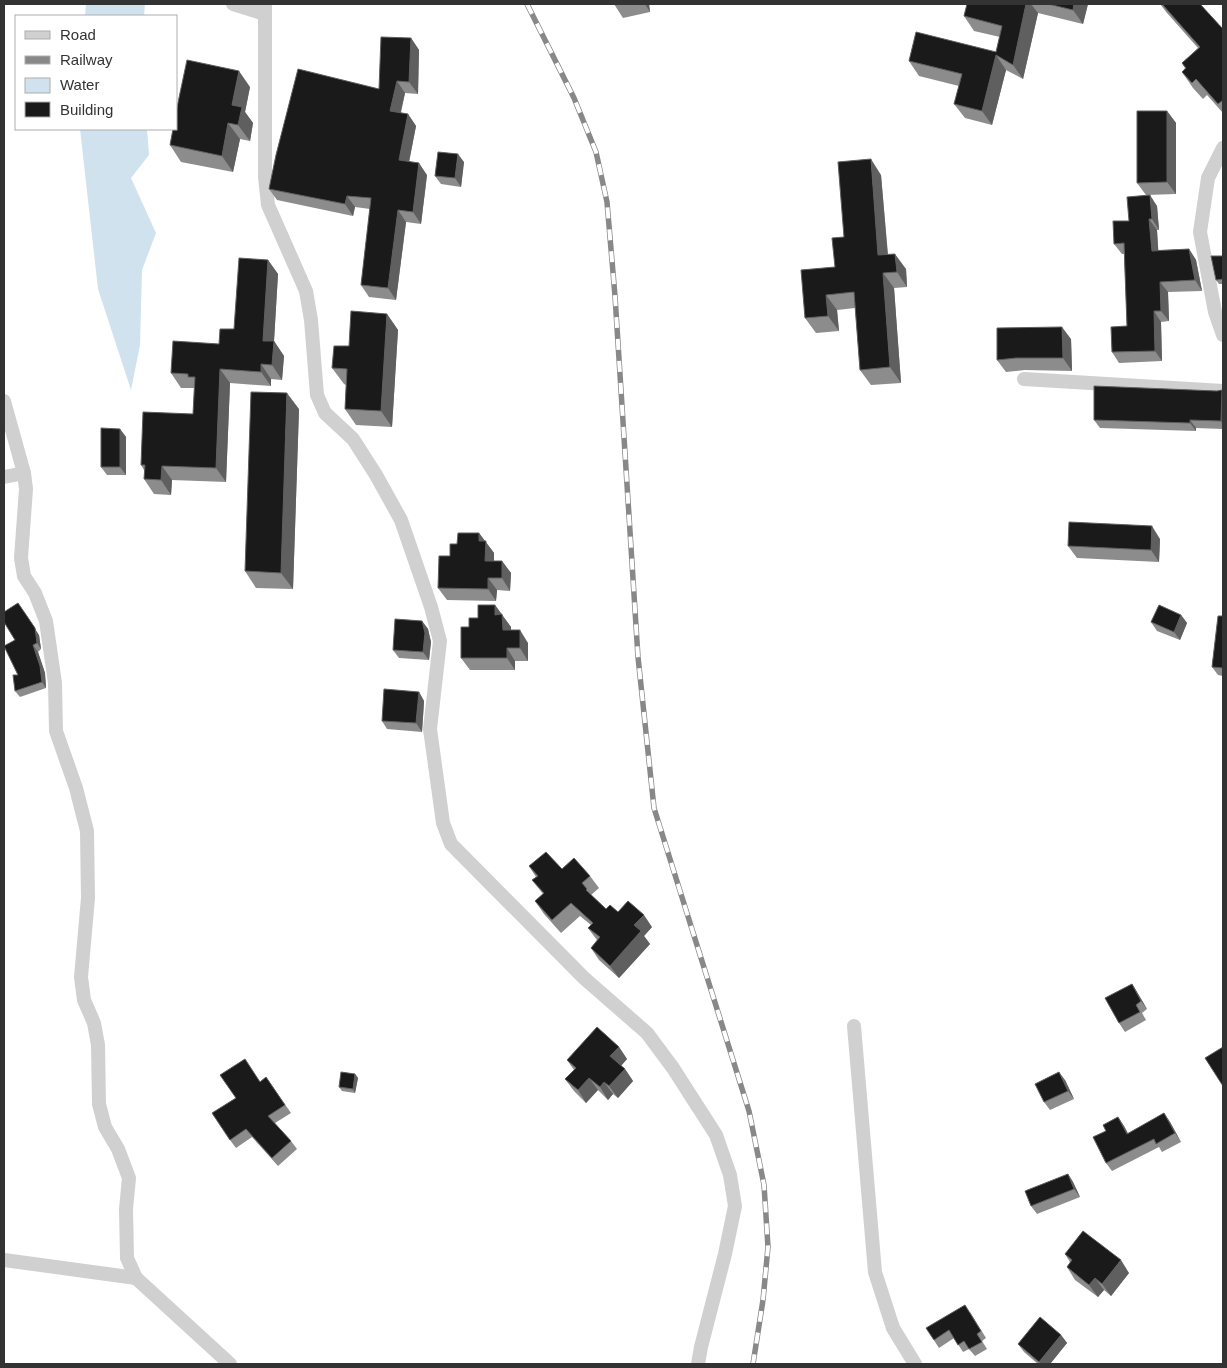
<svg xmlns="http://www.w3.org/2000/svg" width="1227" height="1368" viewBox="0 0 1227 1368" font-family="Helvetica,sans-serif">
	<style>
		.water { fill: #cfe2ee }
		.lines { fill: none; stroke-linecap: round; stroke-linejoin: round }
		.street { stroke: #d0d0d0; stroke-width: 14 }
		.rail-casing { stroke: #888; stroke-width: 5.5 }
		.rail { stroke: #fff; stroke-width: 4; stroke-dasharray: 11; stroke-linecap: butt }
		.wall { fill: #8c8c8c }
		.shaded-wall { fill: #5f5f5f }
		.building { fill: #1a1a1a; stroke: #5f5f5f }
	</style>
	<rect width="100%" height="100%" fill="#fff"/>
	<g class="water">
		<path d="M86,4h59l-1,12h-59z"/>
		<path d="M80,129h67l2,26 -18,23 25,55 -14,37 -2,75 -9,45 -33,-101z"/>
	</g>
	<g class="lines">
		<g class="street">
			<path d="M233,4l32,10"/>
			<path d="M265,4v173l3,28 38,86 5,29 6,75 8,18 28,26 23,36 25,45 30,87 9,34 -10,88 13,94 8,21 133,134 63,55 26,35 43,67 14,40 5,31 -10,48 -24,93 -3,17"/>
			<path d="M1223,148l-15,30 -8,54 15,80 8,23"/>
			<path d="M1024,379l199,12"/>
			<path d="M4,401l20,72 2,16 -5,69 3,18 11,17 11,28 9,62 1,48 20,57 11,43 1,67 -7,79 3,23 10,23 4,22 1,59 6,23 13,22 11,29 -3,31 1,49 9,20 94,86"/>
			<path d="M4,477l20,-4"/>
			<path d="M854,1026l21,246 18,56 22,36"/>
			<path d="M4,1260l132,18"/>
		</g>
		<defs>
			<path id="rail" d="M527,4l47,94 22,54 11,50 8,94 23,361 16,151 95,303 15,74 4,62 -5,53 -10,64"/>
		</defs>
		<use href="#rail" class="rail-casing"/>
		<use href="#rail" class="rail"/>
	</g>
	<g class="wall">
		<path d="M614,4h35l1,8 -27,6z"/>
		<path d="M967,4h121l-5,20 -45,-11 -15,66 -17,-9 -14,55 -27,-7 -11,-14 5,-18 -40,-10 -10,-15 87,-9 4,-15 -26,-6 -10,-15z"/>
		<path d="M1160,4h40l22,24 1,-1v86l-16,-18 -4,4 -10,-11 -11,-16 3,-4 -3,-5 16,-15 -31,-35z"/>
		<path d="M411,38l8,12 -1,44 -13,-1 -4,20 7,1 8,12 -7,36 18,13 -6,49 -15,-2 -10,78 -27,-3 -8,-12 9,-76 -15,-2 -2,9 -76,-16 -8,-11 110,-100z"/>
		<path d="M250,87l-5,25 8,11 -3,18 -10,-2 -7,33 -52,-10 -11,-17z"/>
		<path d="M1167,111l9,12v71l-30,1 -9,-12z"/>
		<path d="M464,162l-3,25 -20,-3 -6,-8z"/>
		<path d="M881,175l7,79 18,15 1,18 -13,1 7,95 -30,2 -11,-15 -5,-62 -18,2 2,21 -23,2 -11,-15 30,-51 9,-30z"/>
		<path d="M1157,206l2,24h-2l1,20 31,-1 7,11 6,31 -34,1 1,29 -8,1 1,39 -43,2 -7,-11 15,-26 -3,-72h-2l-8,-10z"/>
		<path d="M1223,256v28h-4l-3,-4z"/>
		<path d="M268,260l10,14 -4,67 10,15 -2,24 -11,-1v7l-41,-3 -4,99 -54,-2 -1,15 -17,-1 -10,-15v-9l-3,-5 52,-51 1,-26h-13l-10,-15 48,-29 15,-15z"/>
		<path d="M387,314l11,16 -6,97 -36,-2 -11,-16 1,-24 -2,-1 -12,-16 17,-22z"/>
		<path d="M1071,339l1,32 -47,-1 -19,2 -9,-12z"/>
		<path d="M1222,390l1,1v38l-27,-1v3l-96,-3 -6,-8z"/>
		<path d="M299,409l-6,180 -37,-1 -11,-17z"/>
		<path d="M120,429l6,8v38h-19l-6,-8z"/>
		<path d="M479,533l15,20v8h8l9,12 -1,18 -13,-1 -1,11 -49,-1 -9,-12 12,-32 7,-12z"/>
		<path d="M1160,539l-1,23 -82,-4 -9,-12z"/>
		<path d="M495,605l16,22v3l17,13v18h-13v9h-45l-9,-12 8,-31 9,-9z"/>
		<path d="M1181,615l6,8 -7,17 -23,-9 -6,-9z"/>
		<path d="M1223,616v60l-5,-1 -6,-8z"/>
		<path d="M422,621l6,8 3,13 -2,18 -30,-2 -6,-8z"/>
		<path d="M39,635l2,14 -3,3 7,21 1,15 -26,9 -5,-6 3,-16 -14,-29z"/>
		<path d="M419,692l5,9 -2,31 -35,-3 -5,-8z"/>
		<path d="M529,866l33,3 28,7 9,12 -8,7 15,14 12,3 34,15 -8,9 6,8 -31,34 -20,-18 -8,-12 6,-8 -9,-12 3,-3 -11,-9 -19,17 -17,-19 -9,-13 8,-7 -11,-14 4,-3z"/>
		<path d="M1132,984l5,8 10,17 -5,4 4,7 -21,12 -6,-9z"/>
		<path d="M619,1047l8,12 -6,7 4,3 8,12 -15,17 -5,-4 -5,6 -10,-10 -12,13 -12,-12 -9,-12 9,-9 -7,-10z"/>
		<path d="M355,1074l3,4 -3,15 -13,-2 -3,-4z"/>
		<path d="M266,1077l25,36 -16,10 16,18 6,8 -19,17 -26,-29 -16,11 -6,-8 30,-58z"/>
		<path d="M1065,1080l9,19 -24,11 -6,-8z"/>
		<path d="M1164,1113l6,9 11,20 -19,10 -3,-5 -47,24 -6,-8v-32l12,-14 6,9 4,8z"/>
		<path d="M1068,1174l5,8 7,15 -43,17 -6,-8z"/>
		<path d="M1065,1254l64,19 -18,23 -7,-6 -6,7 -23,-17 -8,-13 3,-5z"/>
		<path d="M970,1312l16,26 -4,3 5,8 -12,7 -6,-7 -6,3 -9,-14 -15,10 -13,-20z"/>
		<path d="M1061,1335l6,8 -17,21h-12l-14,-12 -6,-8z"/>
	</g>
	<g class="shaded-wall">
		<path d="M645,4h4l1,8z"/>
		<path d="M1026,4h5l7,9 -15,66 -10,-14z"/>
		<path d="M1074,4h14l-5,20 -10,-14z"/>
		<path d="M411,38l8,12 -1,44 -9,-12z"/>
		<path d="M996,55l10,15 -14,55 -10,-14z"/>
		<path d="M239,71l11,16 -5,25 8,11 -3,18 -12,-16 -6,-20z"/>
		<path d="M397,81l8,12 -7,30 -8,-12z"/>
		<path d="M1167,111l9,12v71l-9,-12z"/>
		<path d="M408,114l8,12 -9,46 -8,-12z"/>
		<path d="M228,123l12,16 -7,33 -11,-16z"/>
		<path d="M458,154l6,8 -3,25 -6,-9z"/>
		<path d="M871,159l10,16 8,95 -11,-15z"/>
		<path d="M419,163l8,12 -6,49 -8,-12z"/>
		<path d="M1150,195l7,11 2,24 -7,-11z"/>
		<path d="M347,196l8,11 -2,9 -8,-12z"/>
		<path d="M398,210l8,12 -10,78 -8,-12z"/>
		<path d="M1149,219l8,11 2,31 -7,-10z"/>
		<path d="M1189,249l7,11 6,31 -7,-11z"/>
		<path d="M895,254l11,15 1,18 -10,-15z"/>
		<path d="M268,260l10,14 -4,67 10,15 -2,24 -10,-15 -9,-24z"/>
		<path d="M883,273l11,15 7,95 -11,-16z"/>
		<path d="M1160,282l8,10 1,29 -8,-10z"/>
		<path d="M826,295l11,15 2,21 -11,-15z"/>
		<path d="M1154,311l7,11 1,39 -7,-10z"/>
		<path d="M387,314l11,16 -6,97 -11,-16z"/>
		<path d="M1062,327l9,12 1,32 -9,-13z"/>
		<path d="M261,364l10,15v7l-10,-14z"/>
		<path d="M220,369l10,14 -4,99 -10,-14z"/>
		<path d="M1222,390l1,1v34l-2,-4z"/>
		<path d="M287,393l12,16 -6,180 -12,-16z"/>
		<path d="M1190,420l6,8v3l-6,-8z"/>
		<path d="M120,429l6,8v38l-6,-8z"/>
		<path d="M162,466l10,14 -1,15 -10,-15z"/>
		<path d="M1152,526l8,13 -1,23 -8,-12z"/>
		<path d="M479,533l15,20v20l-9,-12 -6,-20z"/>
		<path d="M502,561l9,12 -1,18 -8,-13z"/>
		<path d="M488,578l9,12 -1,11 -8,-12z"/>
		<path d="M495,605l16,22v16l-8,-13 -8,-15z"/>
		<path d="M23,610l16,25 2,14 -4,-6z"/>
		<path d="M1181,615l6,8 -7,17 -6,-8z"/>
		<path d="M422,621l6,8 3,13 -2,18 -6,-8z"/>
		<path d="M520,630l8,13v18l-8,-13z"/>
		<path d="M33,645l5,7 7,21 1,15 -4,-6z"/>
		<path d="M507,648l8,13v9l-8,-12z"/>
		<path d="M419,692l5,9 -2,31 -6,-9z"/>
		<path d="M644,915l8,12 -8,9 6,8 -31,34 -9,-12 24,-41z"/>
		<path d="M1132,984l5,8 10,17 -6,-8z"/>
		<path d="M619,1047l8,12 -8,9 -9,-12z"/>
		<path d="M625,1069l8,12 -15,17 -9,-12z"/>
		<path d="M1059,1072l6,8 9,19 -6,-8z"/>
		<path d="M355,1074l3,4 -3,15 -2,-4z"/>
		<path d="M589,1078l9,12 -12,13 -8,-13z"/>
		<path d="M604,1082l9,12 -5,6 -8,-13z"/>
		<path d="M1164,1113l6,9 11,20 -6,-9z"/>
		<path d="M1118,1117l6,9 9,17 -6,-9z"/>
		<path d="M1068,1174l5,8 7,15 -6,-8z"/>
		<path d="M1121,1260l8,13 -18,23 -9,-12z"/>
		<path d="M1095,1278l9,12 -6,7 -9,-12z"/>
		<path d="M1061,1335l6,8 -17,21h-9l-2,-2z"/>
	</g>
	<g class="building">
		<path d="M967,4h59l-13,61 -17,-10 -14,56 -28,-7 8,-30 -53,-13 7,-29 80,20 6,-26 -38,-10z"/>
		<path d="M1048,4h26l-1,6z"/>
		<path d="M1162,4h38l22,24 1,-1v43l-1,1 1,1v28l-5,4 -22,-25 -4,4 -10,-11 4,-4 -4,-5 18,-16z"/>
		<path d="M381,37l30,1 -2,44 -12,-1 -7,30 18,3 -9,46 20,3 -6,49 -15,-2 -10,78 -27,-3 10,-87 -24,-2 -2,8 -76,-15 7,-34 22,-86 81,20z"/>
		<path d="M187,60l52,11 -7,34 10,2 -4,18 -10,-2 -6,33 -52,-11 3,-16h3v-17z"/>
		<path d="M1137,111h30v71l-30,1z"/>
		<path d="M438,152l20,2 -3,24 -20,-2z"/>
		<path d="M871,159l7,96 17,-1 2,18 -14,1 7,94 -30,3 -6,-78 -28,3 2,21 -23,2 -4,-48 34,-3 -3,-29 12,-1 -6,-75z"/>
		<path d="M1150,195l2,24h-3l3,32 37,-2 6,31 -35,2 1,29h-7l1,40 -43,1 -1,-25 16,-1 -3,-83 -10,1 -1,-23h16l-2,-24z"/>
		<path d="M1211,256h12v23l-7,1z"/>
		<path d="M239,258l29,2 -5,81h11l-2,24 -11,-1v8l-41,-3 -4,99 -54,-2 -1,14 -17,-1 1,-14h-4l2,-53 50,2 2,-37h-7v-3l-17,-1 2,-32 46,3 1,-15h14z"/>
		<path d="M351,311l36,3 -6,97 -36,-2 2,-40 -15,-1 2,-22h15z"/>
		<path d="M1062,327l1,31h-47l-19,2v-32z"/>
		<path d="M1094,386l123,5 5,-1 -1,31 -31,-1v3l-96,-3z"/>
		<path d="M251,392l36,1 -6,180 -36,-2z"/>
		<path d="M101,428l19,1v38h-19z"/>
		<path d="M1069,522l83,4 -1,24 -83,-4z"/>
		<path d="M458,533h21v8h7l-1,20h17v17h-14v11l-50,-1 1,-32h11v-12h7z"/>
		<path d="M18,603l17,25 2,15 -4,2 7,21 2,16 -27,9 -2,-16h5l-14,-29 11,-6 -11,-18v-10z"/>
		<path d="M478,605h17v10l7,-1 1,16h17v18h-13v10h-46v-31h8v-9h9z"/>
		<path d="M1159,605l22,10 -7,17 -23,-10z"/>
		<path d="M1218,616h5v52l-11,-1z"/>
		<path d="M395,619l27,2 3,12 -2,19 -30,-2z"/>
		<path d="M384,689l35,3 -3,31 -34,-2z"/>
		<path d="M546,852l16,17 12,-11 16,18 -8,7 5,6 -1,1 20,19 4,-4 8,7 10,-11 16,14 -10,10 7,6 -31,35 -19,-18 9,-11 -12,-9 5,-5 -22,-20 -19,17 -17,-19 9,-8 -12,-13 6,-4 -9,-10z"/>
		<path d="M1132,984l9,17 -5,4 4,7 -21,11 -14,-25z"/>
		<path d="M597,1027l22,20 -9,9 15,13 -16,17 -5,-4 -4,5 -11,-9 -11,12 -13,-11 11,-11 -9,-8z"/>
		<path d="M1223,1047v39l-18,-28z"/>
		<path d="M245,1059l15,23 6,-5 19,28 -17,11 23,25 -19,17 -26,-29 -16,11 -18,-27 24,-15 -16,-23z"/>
		<path d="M341,1072l14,2 -2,15 -14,-2z"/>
		<path d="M1059,1072l9,19 -24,11 -9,-18z"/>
		<path d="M1164,1113l11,20 -19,11 -2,-5 -48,24 -13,-26 13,-6 -3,-6 15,-8 9,17z"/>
		<path d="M1068,1174l6,15 -43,17 -6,-15z"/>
		<path d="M1083,1231l38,29 -19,24 -7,-6 -6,7 -22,-18 5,-7 -7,-6z"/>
		<path d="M965,1305l16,26 -4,3 5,8 -13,7 -5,-8 -6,4 -9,-15 -15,10 -8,-12z"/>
		<path d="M1040,1317l21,18 -22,27 -21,-18z"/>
	</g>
	<rect width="1227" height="1368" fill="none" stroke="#333333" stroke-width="10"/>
	<rect x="15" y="15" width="162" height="115" fill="#ffffff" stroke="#adadad"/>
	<rect x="25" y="31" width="25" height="8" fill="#d0d0d0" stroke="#adadad"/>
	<text x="60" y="40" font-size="15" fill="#333333">Road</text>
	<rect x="25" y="56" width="25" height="8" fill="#888888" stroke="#adadad"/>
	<text x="60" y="65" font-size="15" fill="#333333">Railway</text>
	<rect x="25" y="78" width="25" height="15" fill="#cfe2ee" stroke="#adadad"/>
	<text x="60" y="90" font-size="15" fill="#333333">Water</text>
	<rect x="25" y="102" width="25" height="15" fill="#1a1a1a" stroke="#adadad"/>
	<text x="60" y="115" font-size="15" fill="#333333">Building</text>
</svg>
